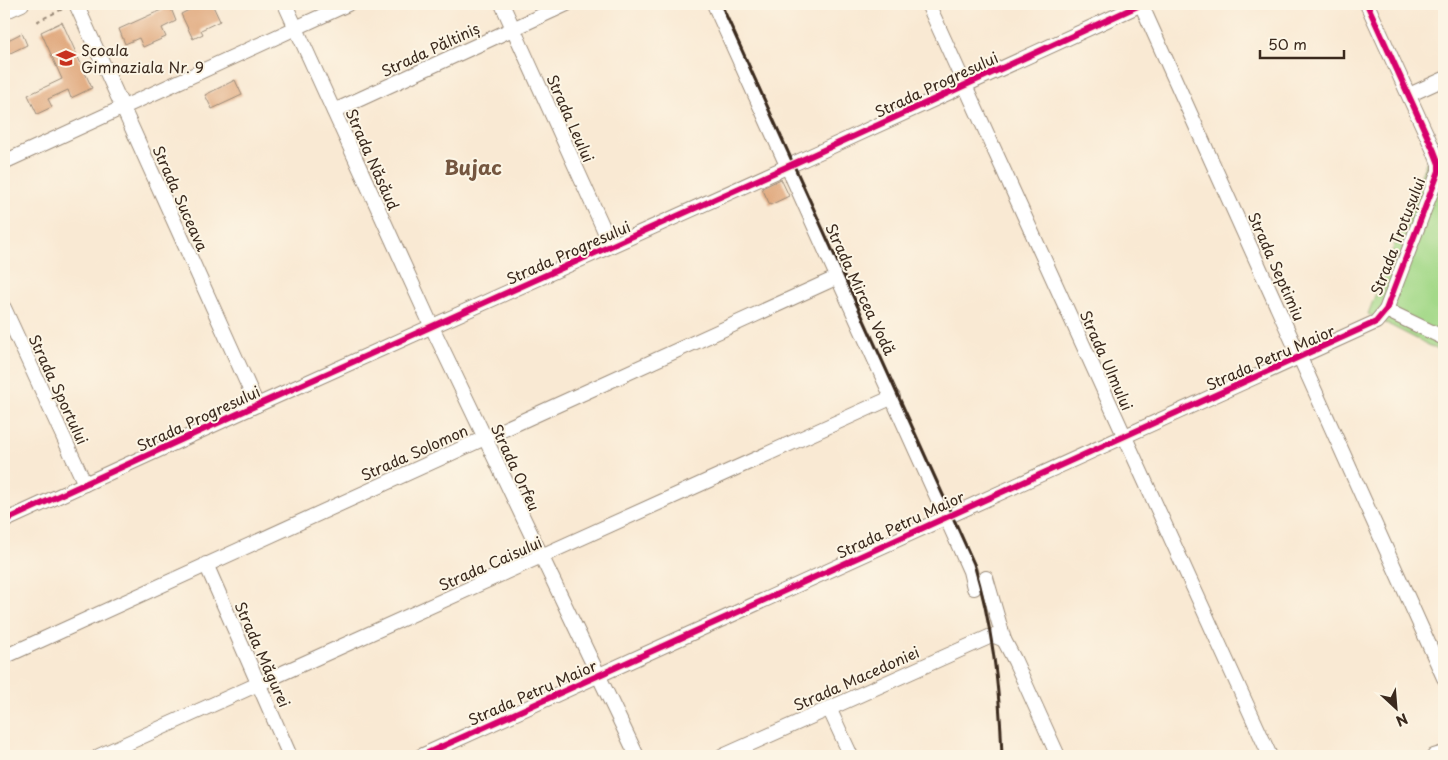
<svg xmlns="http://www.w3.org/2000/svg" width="1448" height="760" viewBox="0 0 1448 760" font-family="'Playpen Sans',sans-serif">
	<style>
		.green { fill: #a4d989; stroke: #708254 }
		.building { fill: #e0a77c }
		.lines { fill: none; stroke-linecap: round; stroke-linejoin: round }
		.minor-casing { stroke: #9a8a78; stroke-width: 16 }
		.path { stroke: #9a8a78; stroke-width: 2; stroke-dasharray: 4 4; stroke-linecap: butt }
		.minor { stroke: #fff; stroke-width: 14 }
		.rail { stroke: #3b2a1e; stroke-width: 3 }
		.cycleway-casing { stroke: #fcf5e5; stroke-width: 9 }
		.cycleway { stroke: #d6006c; stroke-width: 6 }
		.labels { text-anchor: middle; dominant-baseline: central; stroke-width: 4; stroke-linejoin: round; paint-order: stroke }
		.poi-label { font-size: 15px; fill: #3b2a1e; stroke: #fcf5e5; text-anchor: start }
		.street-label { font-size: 15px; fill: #3b2a1e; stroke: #fcf5e5 }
		.district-label { font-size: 20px; font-weight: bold; fill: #75563f; stroke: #fcf5e5 }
	</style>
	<rect width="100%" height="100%" fill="#fcf5e5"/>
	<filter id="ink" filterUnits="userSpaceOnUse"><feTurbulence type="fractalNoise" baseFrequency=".02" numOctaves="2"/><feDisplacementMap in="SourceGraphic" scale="10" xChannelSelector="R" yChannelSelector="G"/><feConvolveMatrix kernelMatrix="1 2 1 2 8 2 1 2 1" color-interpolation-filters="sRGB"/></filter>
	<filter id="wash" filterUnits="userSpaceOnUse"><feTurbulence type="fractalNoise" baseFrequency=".0096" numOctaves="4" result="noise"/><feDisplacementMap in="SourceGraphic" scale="20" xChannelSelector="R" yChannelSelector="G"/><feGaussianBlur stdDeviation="1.12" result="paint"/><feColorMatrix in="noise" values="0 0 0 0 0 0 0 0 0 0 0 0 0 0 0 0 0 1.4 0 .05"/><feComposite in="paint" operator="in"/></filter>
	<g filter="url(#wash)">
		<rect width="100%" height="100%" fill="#f9e9d3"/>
		<path class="green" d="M1428,157l16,6v190l-76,-39z"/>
		<g id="blocks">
			<g class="building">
				<path d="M193,4h19l8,17 -19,9 2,4 -10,5 -12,-25 14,-7z"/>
				<path d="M170,6l6,15 -14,7 4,9 -23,10 -4,-9 -14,6 -6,-15z"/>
				<path d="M62,22l30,66 -21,10 -3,-8 -20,9 4,8 -15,7 -9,-19 34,-16 -21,-47z"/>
				<path d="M22,33l5,12 -23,11v-14z"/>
				<path d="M235,80l7,15 -30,14 -7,-14z"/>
				<path d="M781,179l8,17 -19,9 -8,-17z"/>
			</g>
		</g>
	</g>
	<g filter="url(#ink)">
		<use href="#blocks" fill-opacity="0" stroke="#9a8a78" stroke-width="1"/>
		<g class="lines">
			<defs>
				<g id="minor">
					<path d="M76,4l181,401"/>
					<path d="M285,4l147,323 205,429"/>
					<path d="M502,4l109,241"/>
					<path d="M714,4l232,513 24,54 4,17"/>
					<path d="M928,4l342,752"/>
					<path d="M1141,4l303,674"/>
					<path d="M4,12l18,-8"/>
					<path d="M1409,95l35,-16"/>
					<path d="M334,111l233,-107"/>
					<path d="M4,162l344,-158"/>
					<path d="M4,308l81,176"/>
					<path d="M1386,310l58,28"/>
					<path d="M4,521l253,-116 536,-241 349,-160"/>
					<path d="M206,564l84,192"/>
					<path d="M986,578l18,62 11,21 43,95"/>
					<path d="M4,657l834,-380"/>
					<path d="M829,708l22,48"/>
					<path d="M99,756l794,-359"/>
					<path d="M421,756l955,-434 10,-12 53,-139v-7l-5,-13 -67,-147"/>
					<path d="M723,756l266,-119 6,-1 9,4"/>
					<path d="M1434,756l10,-3"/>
				</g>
			</defs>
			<use href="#minor" class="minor-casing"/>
			<path class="path" d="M39,22l-1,-1 27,-13"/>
			<use href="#minor" class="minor"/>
			<path class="rail" d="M721,4l253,560c19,63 26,127 28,192"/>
			<defs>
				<g id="cycleway">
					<path d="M4,521l253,-116 536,-241 349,-160"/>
					<path d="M421,756l955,-434 10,-12 53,-139v-7l-5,-13 -67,-147"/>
				</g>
			</defs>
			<use href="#cycleway" class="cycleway-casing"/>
			<use href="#cycleway" class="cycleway"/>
		</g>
	</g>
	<defs>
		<symbol id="school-bare" viewBox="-9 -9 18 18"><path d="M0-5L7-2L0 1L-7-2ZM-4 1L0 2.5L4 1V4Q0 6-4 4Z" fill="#c8321e" stroke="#fcf5e5" stroke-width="2.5" paint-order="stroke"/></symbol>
	</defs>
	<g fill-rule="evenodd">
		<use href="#school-bare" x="52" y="44" width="28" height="28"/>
	</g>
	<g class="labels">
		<g class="poi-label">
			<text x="81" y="49">Scoala<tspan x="81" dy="17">Gimnaziala Nr. 9</tspan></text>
		</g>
		<g class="street-label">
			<text transform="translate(430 49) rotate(-25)">Strada Păltiniș</text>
			<text transform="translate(936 84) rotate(-25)">Strada Progresului</text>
			<text transform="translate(571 118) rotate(66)">Strada Leului</text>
			<text transform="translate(373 159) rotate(66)">Strada Năsăud</text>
			<text transform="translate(181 198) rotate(66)">Strada Suceava</text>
			<text transform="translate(1397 236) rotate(-69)">Strada Trotușului</text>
			<text transform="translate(568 252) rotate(-24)">Strada Progresului</text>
			<text transform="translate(1277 266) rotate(66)">Strada Septimiu</text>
			<text transform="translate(861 289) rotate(65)">Strada Mircea Vodă</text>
			<text transform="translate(1270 357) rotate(-24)">Strada Petru Maior</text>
			<text transform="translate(1107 360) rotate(66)">Strada Ulmului</text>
			<text transform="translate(59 389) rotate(65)">Strada Sportului</text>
			<text transform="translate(198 418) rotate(-25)">Strada Progresului</text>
			<text transform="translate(414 452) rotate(-24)">Strada Solomon</text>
			<text transform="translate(516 467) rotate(65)">Strada Orfeu</text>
			<text transform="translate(900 524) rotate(-25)">Strada Petru Maior</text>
			<text transform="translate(490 563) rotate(-24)">Strada Caisului</text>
			<text transform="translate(263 654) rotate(66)">Strada Măgurei</text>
			<text transform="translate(856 678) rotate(-24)">Strada Macedoniei</text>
			<text transform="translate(532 692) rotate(-24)">Strada Petru Maior</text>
		</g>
		<g class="district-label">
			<text x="473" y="167">Bujac</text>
		</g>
	</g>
	<rect width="1448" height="760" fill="none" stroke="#fcf5e5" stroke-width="20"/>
	<g transform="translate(1396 708) rotate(154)" stroke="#fcf5e5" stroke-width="4" paint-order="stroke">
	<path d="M0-4L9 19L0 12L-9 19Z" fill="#3b2a1e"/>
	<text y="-8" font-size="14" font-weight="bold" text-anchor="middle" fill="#3b2a1e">N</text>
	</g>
	<path d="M1260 50v8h84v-8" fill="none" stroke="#3b2a1e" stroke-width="2.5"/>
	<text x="1268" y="50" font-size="15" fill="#3b2a1e" stroke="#fcf5e5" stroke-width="4" paint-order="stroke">50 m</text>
</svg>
